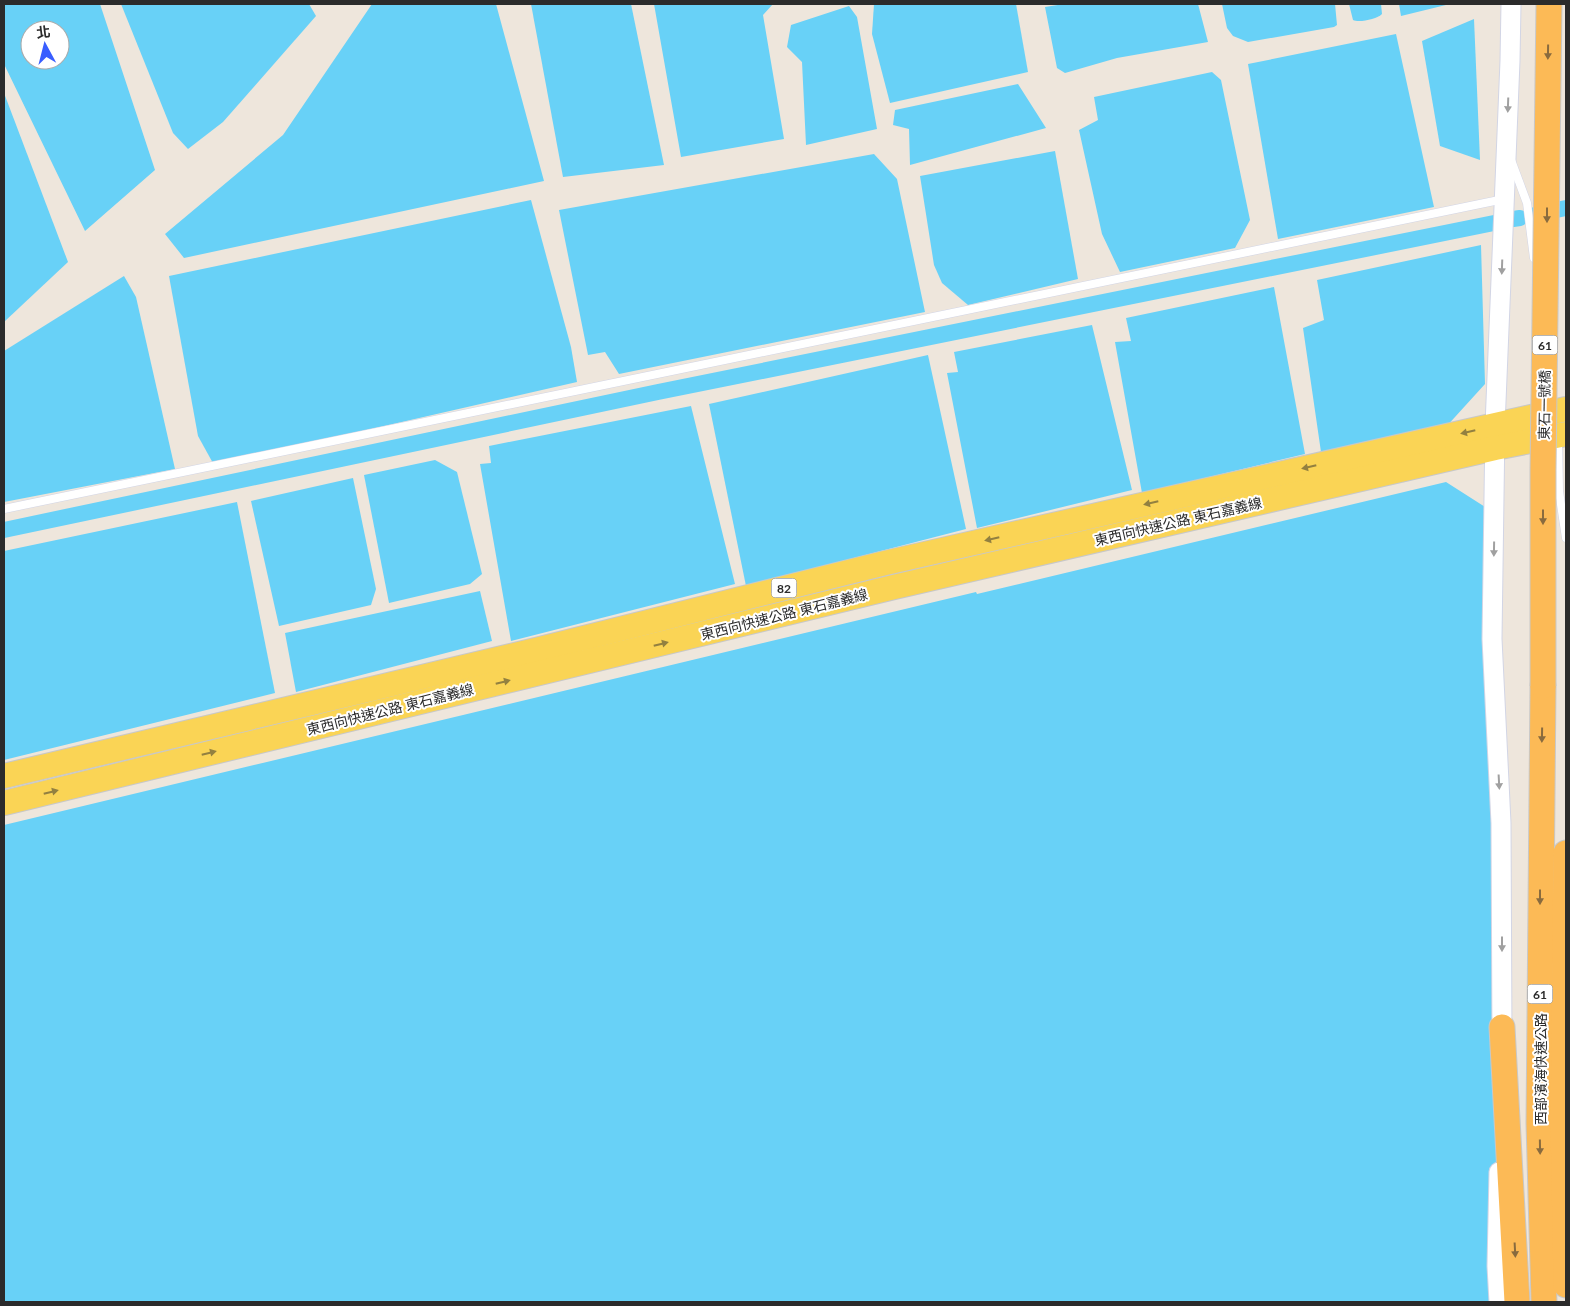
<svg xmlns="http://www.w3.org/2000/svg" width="1570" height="1306" viewBox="0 0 1570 1306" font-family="Lato,'Noto Sans TC',sans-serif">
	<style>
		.water { fill: #68d1f7; fill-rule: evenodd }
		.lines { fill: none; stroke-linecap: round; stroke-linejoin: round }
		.canal { stroke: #68d1f7; stroke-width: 16 }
		.service-casing { stroke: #d2d5e5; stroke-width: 9 }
		.tertiary-casing { stroke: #d2d5e5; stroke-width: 21 }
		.primary-casing { stroke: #c8c8c8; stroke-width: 26 }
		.trunk-casing { stroke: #c8c8c8; stroke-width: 27 }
		.service { stroke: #fff; stroke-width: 8 }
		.tertiary { stroke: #fff; stroke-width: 19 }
		.primary { stroke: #fad455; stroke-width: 24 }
		.trunk { stroke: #fcba56; stroke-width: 25 }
		.trunk-bridge-casing { stroke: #c8c8c8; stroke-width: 27; stroke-linecap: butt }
		.trunk-bridge { stroke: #fcba56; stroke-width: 25 }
		.oneway { fill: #896b3e }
		.oneway2 { fill: #a0a0a0 }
		.oneway3 { fill: #928040 }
		.labels { text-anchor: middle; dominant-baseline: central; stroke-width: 4; stroke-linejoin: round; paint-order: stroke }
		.shield { fill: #fff; stroke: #6b6b6b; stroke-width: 1 }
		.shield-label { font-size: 12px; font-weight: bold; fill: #2b2b2b }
		.street-label { font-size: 14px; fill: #2b2b2b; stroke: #fff }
	</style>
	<rect width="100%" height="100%" fill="#eee6dc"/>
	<g class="water">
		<path d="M4,4h96l55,166 -70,61 -81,-167zM30,30h30v30h-30z"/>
		<path d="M121,4h188l7,12 -93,106 -35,27 -15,-16z"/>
		<path d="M372,4h124l48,177 -360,77 -19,-24 118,-99z"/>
		<path d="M531,4h100l33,161 -101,12z"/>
		<path d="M654,4h119l-10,11 21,124 -103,18z"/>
		<path d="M874,4h142l12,68 -138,31 -18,-69z"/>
		<path d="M1064,4h134l10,38 -91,16 -52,15 -8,-5 -12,-61z"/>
		<path d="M1222,4h113l2,21 -3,2 -86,15 -15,-6 -6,-8z"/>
		<path d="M1349,4h32l1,10c-5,5 -23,9 -29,6z"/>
		<path d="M1399,4h51l-49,12z"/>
		<path d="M849,6l8,11 20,112 -71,16 -4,-83 -15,-15 4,-22z"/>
		<path d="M1474,19l6,141 -40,-14 -18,-105z"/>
		<path d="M1396,34l38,173 -156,32 -30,-175z"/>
		<path d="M1212,72l9,8 29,140 -15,28 -115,24 -18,-38 -23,-104 19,-10 -4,-23z"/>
		<path d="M1018,84l28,44 -136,37 -1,-36 -16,-4 2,-15z"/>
		<path d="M4,93l64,169 -64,60z"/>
		<path d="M1055,151l23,128 -110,26 -26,-22 -8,-18 -14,-89z"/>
		<path d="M874,154l23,25 28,133 -306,62 -14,-22 -17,3 -29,-145z"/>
		<path d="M531,200l40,147 6,35 -363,83 -16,-29 -29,-160z"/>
		<path d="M1481,245l4,139 -40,44 -124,24 -18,-124 21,-8 -7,-40z"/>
		<path d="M124,276l12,21 39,172 -171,33v-151z"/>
		<path d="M1274,287l31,167 -163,39 -27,-151 16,-1 -5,-23z"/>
		<path d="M1092,325l40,165 -155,38 -30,-155 11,-1 -4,-20z"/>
		<path d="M928,355l38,174 -220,57 -37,-182z"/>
		<path d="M691,406l44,178 -224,57 -31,-177 11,-1 -2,-17z"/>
		<path d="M435,460l22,12 25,102 -12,10 -81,19 -25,-128z"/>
		<path d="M353,478l23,111 -5,16 -92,21 -28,-125z"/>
		<path d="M1446,482l47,30 4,774 1,16h-1494v-477l972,-233 1,2z"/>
		<path d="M237,502l38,191 -271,67v-209z"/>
		<path d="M480,591l12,50 -196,51 -11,-59z"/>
	</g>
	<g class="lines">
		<g class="canal">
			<path d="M1537,214l29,-6"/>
			<path d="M1513,219l7,-1"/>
			<path d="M4,530l654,-138 836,-169"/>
		</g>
		<defs>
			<g id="service">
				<path d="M1511,160l16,43 7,55"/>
				<path d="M1558,439l1,52 7,47"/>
				<path d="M4,509l1500,-310"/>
			</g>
			<g id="tertiary">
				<path d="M1502,1039l-1,-216 -9,-184 3,-213 15,-365 1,-57"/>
				<path d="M1499,1302l-2,-36 2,-94"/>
			</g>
			<g id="primary">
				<path d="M4,776l532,-126 349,-87 681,-154"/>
				<path d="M4,803l890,-216 601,-139 71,-14"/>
			</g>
			<g id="trunk">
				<path d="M1543,686l-4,437 5,179"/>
				<path d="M1566,853l-3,273 3,159"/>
				<path d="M1502,1027l15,275"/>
			</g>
		</defs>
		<use href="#service" class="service-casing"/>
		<use href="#tertiary" class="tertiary-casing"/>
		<use href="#primary" class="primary-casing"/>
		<use href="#trunk" class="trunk-casing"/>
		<use href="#service" class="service"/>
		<use href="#tertiary" class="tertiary"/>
		<use href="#primary" class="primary"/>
		<use href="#trunk" class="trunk"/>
		<defs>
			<path id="trunk-bridge" d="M1543,686v-215l6,-467"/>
		</defs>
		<use href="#trunk-bridge" class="trunk-bridge-casing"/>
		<use href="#trunk-bridge" class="trunk-bridge"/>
	</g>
	<defs><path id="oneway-solid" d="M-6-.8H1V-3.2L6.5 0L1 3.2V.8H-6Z" transform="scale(1.25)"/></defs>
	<g class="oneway">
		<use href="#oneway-solid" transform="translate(1548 52) rotate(91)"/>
		<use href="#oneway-solid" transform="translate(1547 215) rotate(90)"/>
		<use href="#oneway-solid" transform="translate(1543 517) rotate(90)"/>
		<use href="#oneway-solid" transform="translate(1542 735) rotate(91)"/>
		<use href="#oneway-solid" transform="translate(1540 897) rotate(90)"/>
		<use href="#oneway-solid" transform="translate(1540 1147) rotate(89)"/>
		<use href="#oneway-solid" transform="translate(1515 1250) rotate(87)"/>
	</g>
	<g class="oneway2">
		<use href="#oneway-solid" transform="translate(1508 105) rotate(92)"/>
		<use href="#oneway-solid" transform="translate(1502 267) rotate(92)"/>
		<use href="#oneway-solid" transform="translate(1494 549) rotate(91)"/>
		<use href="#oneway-solid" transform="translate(1499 782) rotate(87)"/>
		<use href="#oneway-solid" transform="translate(1502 944) rotate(90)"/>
	</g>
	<g class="oneway3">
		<use href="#oneway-solid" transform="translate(1468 432) rotate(167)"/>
		<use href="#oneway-solid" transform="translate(1309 467) rotate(167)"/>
		<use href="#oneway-solid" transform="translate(1151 503) rotate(167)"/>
		<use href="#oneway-solid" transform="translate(992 539) rotate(167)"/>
		<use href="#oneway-solid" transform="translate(661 644) rotate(-14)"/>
		<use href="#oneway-solid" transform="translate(503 682) rotate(-14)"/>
		<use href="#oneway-solid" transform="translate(209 753) rotate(-14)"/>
		<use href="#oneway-solid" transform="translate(51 792) rotate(-14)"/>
	</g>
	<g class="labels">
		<g class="shield">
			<rect x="1532.5" y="335.5" width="25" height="19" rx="4"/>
			<rect x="771.5" y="578.5" width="25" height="19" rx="4"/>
			<rect x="1527.5" y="984.5" width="25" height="19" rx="4"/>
		</g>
		<g class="shield-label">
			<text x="1545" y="345">61</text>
			<text x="784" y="588">82</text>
			<text x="1540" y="994">61</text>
		</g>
		<g class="street-label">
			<text transform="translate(1544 405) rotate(-89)">東石一號橋</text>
			<text transform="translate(1178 521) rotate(-13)">東西向快速公路 東石嘉義線</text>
			<text transform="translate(784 614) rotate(-14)">東西向快速公路 東石嘉義線</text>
			<text transform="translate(390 709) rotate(-14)">東西向快速公路 東石嘉義線</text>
			<text transform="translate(1540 1069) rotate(-90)">西部濱海快速公路</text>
		</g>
	</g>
	<rect width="1570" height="1306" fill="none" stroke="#2b2b2b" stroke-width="10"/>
	<g transform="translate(45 45) rotate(353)"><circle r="24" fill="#ffffff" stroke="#aaaaaa"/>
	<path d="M0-4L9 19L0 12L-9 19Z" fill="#395eff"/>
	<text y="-8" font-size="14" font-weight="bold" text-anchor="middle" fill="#2b2b2b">北</text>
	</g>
</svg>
